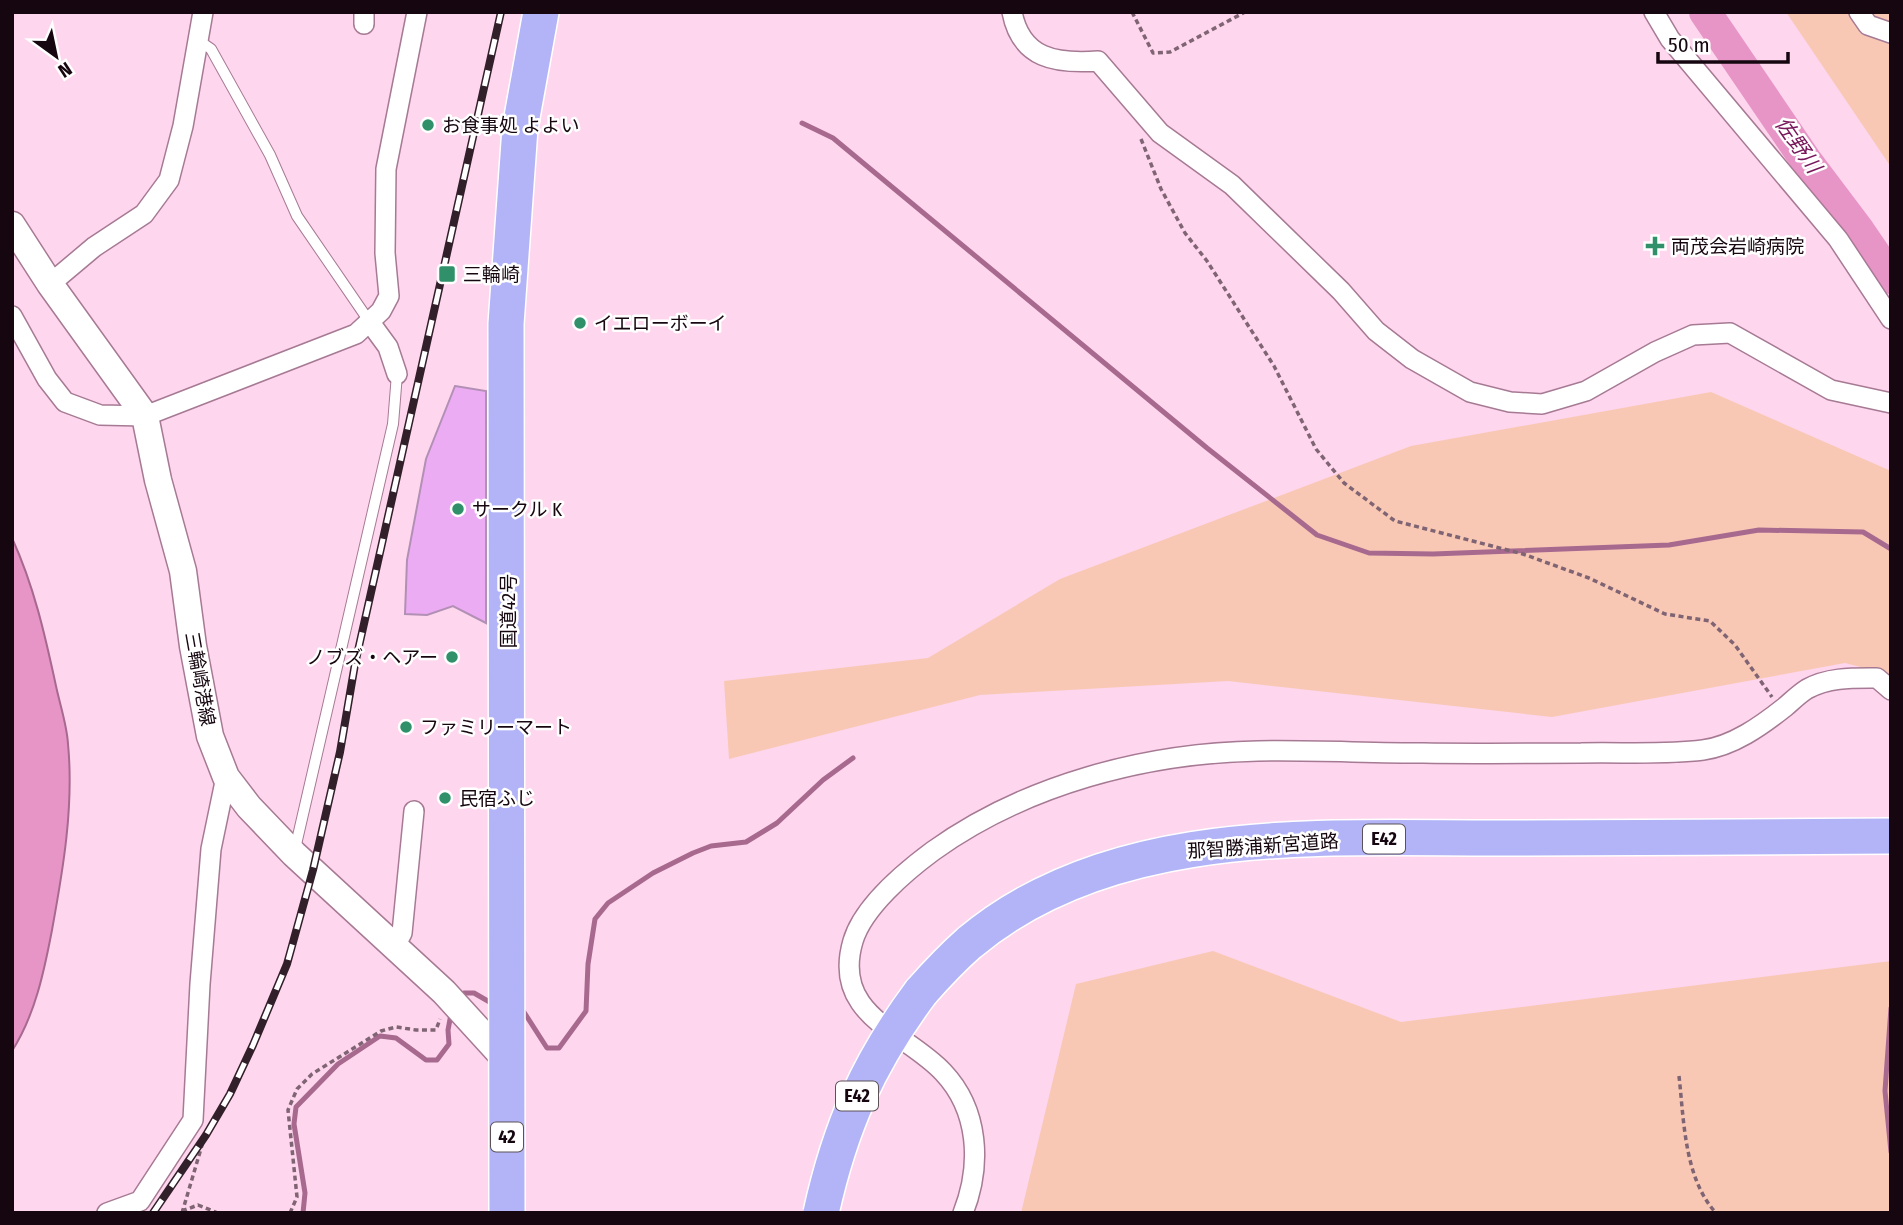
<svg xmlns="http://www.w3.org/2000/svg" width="1903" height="1225" viewBox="0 0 1903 1225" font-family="'Fira Sans Condensed','Noto Sans JP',sans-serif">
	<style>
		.green { fill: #f9c8b5 }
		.water { fill: #e794c6; stroke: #a8698f; stroke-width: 2 }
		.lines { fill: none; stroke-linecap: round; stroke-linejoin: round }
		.stream { stroke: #a8698f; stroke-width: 5 }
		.river { stroke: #e794c6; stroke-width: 32 }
		.building { fill: #ecacf3; stroke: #b290b5; stroke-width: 2 }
		.lane-casing { stroke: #a67a94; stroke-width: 12 }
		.street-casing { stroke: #a67a94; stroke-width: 22 }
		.secondary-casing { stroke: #a67a94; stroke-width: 29 }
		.highway-casing { stroke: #fff; stroke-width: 38 }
		.path { stroke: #7f6474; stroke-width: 3.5; stroke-dasharray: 5 3.5; stroke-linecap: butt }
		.lane { stroke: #fff; stroke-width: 10 }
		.street { stroke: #fff; stroke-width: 19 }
		.secondary { stroke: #fff; stroke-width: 26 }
		.highway { stroke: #b3b4f7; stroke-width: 35 }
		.rail-casing { stroke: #311f29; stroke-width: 8 }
		.rail { stroke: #fff; stroke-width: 5; stroke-dasharray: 16; stroke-linecap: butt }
		.highway-bridge-casing { stroke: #fff; stroke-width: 38; stroke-linecap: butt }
		.highway-bridge { stroke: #b3b4f7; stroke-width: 35 }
		.poi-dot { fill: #2f906a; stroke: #fff; stroke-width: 2.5 }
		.labels { text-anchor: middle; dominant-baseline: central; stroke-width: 5; stroke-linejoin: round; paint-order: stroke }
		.shield { fill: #fff; stroke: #5b5157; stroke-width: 2 }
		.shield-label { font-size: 18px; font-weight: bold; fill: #15060f }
		.poi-label { font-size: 19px; fill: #15060f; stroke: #fff; text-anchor: start }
		.street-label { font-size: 19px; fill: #15060f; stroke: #fff }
		.water-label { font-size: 21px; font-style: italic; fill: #77165a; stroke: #fff }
	</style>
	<rect width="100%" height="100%" fill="#fed6ed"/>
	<g class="green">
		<path d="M1786,12h105v155z"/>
		<path d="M1711,392l180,79v204l-46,-12 -293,54 -324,-36 -248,14 -251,64 -5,-78 204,-23 132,-79 351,-133z"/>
		<path d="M1213,951l188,71 490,-61v252h-870l55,-229z"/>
	</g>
	<path class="water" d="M12,538c22,48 33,97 44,148 4,19 11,39 12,58 6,62 -5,126 -16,186 -8,42 -17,85 -40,121z"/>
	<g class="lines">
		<g class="stream">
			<path d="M802,123l31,15 374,310 110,87 52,18 64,1 236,-9 90,-15 104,2 28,17"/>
			<path d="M460,999l4,-6h10l19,11"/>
			<path d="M1891,1008l-6,83 6,61"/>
			<path d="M522,1009l25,39h12l27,-37 2,-47 7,-45 13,-16 45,-30 40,-20 18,-7 35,-4 31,-19 46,-43 30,-22"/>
			<path d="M303,1213l2,-20 -11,-69 2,-17 42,-43 42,-28 16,2 30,22h11l12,-16 -1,-14 3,-16"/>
		</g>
		<path class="river" d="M1705,12l102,150 52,69 32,47"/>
	</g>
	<path class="building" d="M455,386l31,5v232l-33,-17 -26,9 -22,-1 2,-54 19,-101z"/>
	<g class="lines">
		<defs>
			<g id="lane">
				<path d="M198,40l13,9 59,106 27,61 72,105"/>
				<path d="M295,849l98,-425 4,-50"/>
			</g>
			<g id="street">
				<path d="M364,12v12"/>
				<path d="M1012,12c9,47 44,52 86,49l62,72 72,52 109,106 35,40 36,28 58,33 40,10 32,2 44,-13 69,-39 38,-17 37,-2 101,57 60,13"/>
				<path d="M1654,12l16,27 168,200 53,80"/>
				<path d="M1859,12l9,13 23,8"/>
				<path d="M50,284l44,-37 50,-33 25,-34 14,-54 20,-114"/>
				<path d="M12,316l35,63 18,23 35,13 45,1 211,-82 25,-23 8,-15 -4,-43 1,-84 31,-157"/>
				<path d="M369,321l19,26 9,27"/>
				<path d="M395,946l7,-13 12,-122"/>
				<path d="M107,1213l33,-12 53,-81 7,-136 11,-135 15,-72"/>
				<path d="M963,1213c19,-48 16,-103 -20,-141 -37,-40 -112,-56 -90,-131 10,-34 53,-70 80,-90 92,-66 212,-98 325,-100 55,-1 110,2 165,2 53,1 106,0 158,0 41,-1 82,2 122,-3 30,-4 58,-24 82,-43 7,-6 14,-13 22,-18 22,-12 46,-11 70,-11l14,12"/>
			</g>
			<path id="secondary" d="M12,225l38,59 95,132 13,64 25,91 10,75 17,90 16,41 23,30 45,47 150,138 63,69"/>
			<g id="highway">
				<path d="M921,992c15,-17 31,-34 48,-49 146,-123 362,-104 540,-105 127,0 255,-1 382,-2"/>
				<path d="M507,1213l-1,-889 14,-196 21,-116"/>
			</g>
		</defs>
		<use href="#lane" class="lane-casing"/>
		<use href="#street" class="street-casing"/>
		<use href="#secondary" class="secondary-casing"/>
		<use href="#highway" class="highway-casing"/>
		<g class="path">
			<path d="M1132,12l21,41 17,-1 75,-40"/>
			<path d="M1141,139l20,50 24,44 22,28 67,105 42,83 28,34 51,38 128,33 66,24 76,36 45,7 25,24 37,52"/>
			<path d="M1679,1076c5,44 5,102 37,137"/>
			<path d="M182,1211l16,-6 20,8"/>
			<path d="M182,1213l23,-78"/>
			<path d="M290,1213l7,-16 -9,-87 9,-21 15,-15 69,-43 15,-4 20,3h20l4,-11"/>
		</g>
		<use href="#lane" class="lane"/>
		<use href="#street" class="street"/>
		<use href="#secondary" class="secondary"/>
		<use href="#highway" class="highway"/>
		<defs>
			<path id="rail" d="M153,1213l53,-78 24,-41 23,-49 34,-81 26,-94 27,-118 15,-88 146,-652"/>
		</defs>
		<use href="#rail" class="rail-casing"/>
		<use href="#rail" class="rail"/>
		<defs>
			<path id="highway-bridge" d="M821,1213c19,-86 47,-150 100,-221"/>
		</defs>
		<use href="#highway-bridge" class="highway-bridge-casing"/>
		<use href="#highway-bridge" class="highway-bridge"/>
	</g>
	<g class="poi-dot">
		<circle cx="428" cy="125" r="7"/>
		<path d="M1651.5 235.5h7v7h7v7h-7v7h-7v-7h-7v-7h7z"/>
		<rect x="438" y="265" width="18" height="18" rx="3.5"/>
		<circle cx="580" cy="323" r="7"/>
		<circle cx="458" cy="509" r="7"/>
		<circle cx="452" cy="657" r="7"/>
		<circle cx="406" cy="727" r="7"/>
		<circle cx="445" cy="798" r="7"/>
	</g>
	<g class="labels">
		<g class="shield">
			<rect x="1363" y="824.5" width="42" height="29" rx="5"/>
			<rect x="836" y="1081.5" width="42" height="29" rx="5"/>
			<rect x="491" y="1122.5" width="32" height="29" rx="5"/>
		</g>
		<g class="shield-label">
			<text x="1384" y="839">E42</text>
			<text x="857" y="1096">E42</text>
			<text x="507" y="1137">42</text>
		</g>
		<g class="poi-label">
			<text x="442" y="125">お食事処 よよい</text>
			<text x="1671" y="246">両茂会岩崎病院</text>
			<text x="463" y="274">三輪崎</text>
			<text x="594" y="323">イエローボーイ</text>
			<text x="472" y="509">サークル K</text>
			<text x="438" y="657" text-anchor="end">ノブズ・ヘアー</text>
			<text x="420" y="727">ファミリーマート</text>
			<text x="459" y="798">民宿ふじ</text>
		</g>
		<g class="street-label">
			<text transform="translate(508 611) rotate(-90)">国道42号</text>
			<text transform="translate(200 679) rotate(80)">三輪崎港線</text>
			<text transform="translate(1263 846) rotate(-4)">那智勝浦新宮道路</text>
		</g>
		<g class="water-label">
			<text transform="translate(1798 145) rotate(55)">佐野川</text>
		</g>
	</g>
	<rect width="1903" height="1225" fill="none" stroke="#15060f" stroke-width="28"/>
	<g transform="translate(56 56) rotate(147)" stroke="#ffffff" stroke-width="5" paint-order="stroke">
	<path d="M0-5L12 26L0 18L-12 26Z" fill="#15060f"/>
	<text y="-10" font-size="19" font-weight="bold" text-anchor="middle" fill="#15060f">N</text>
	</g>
	<path d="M1658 52v10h130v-10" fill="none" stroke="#15060f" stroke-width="3.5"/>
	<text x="1668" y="52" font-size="21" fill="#15060f" stroke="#ffffff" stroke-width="5" paint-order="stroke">50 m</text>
</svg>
